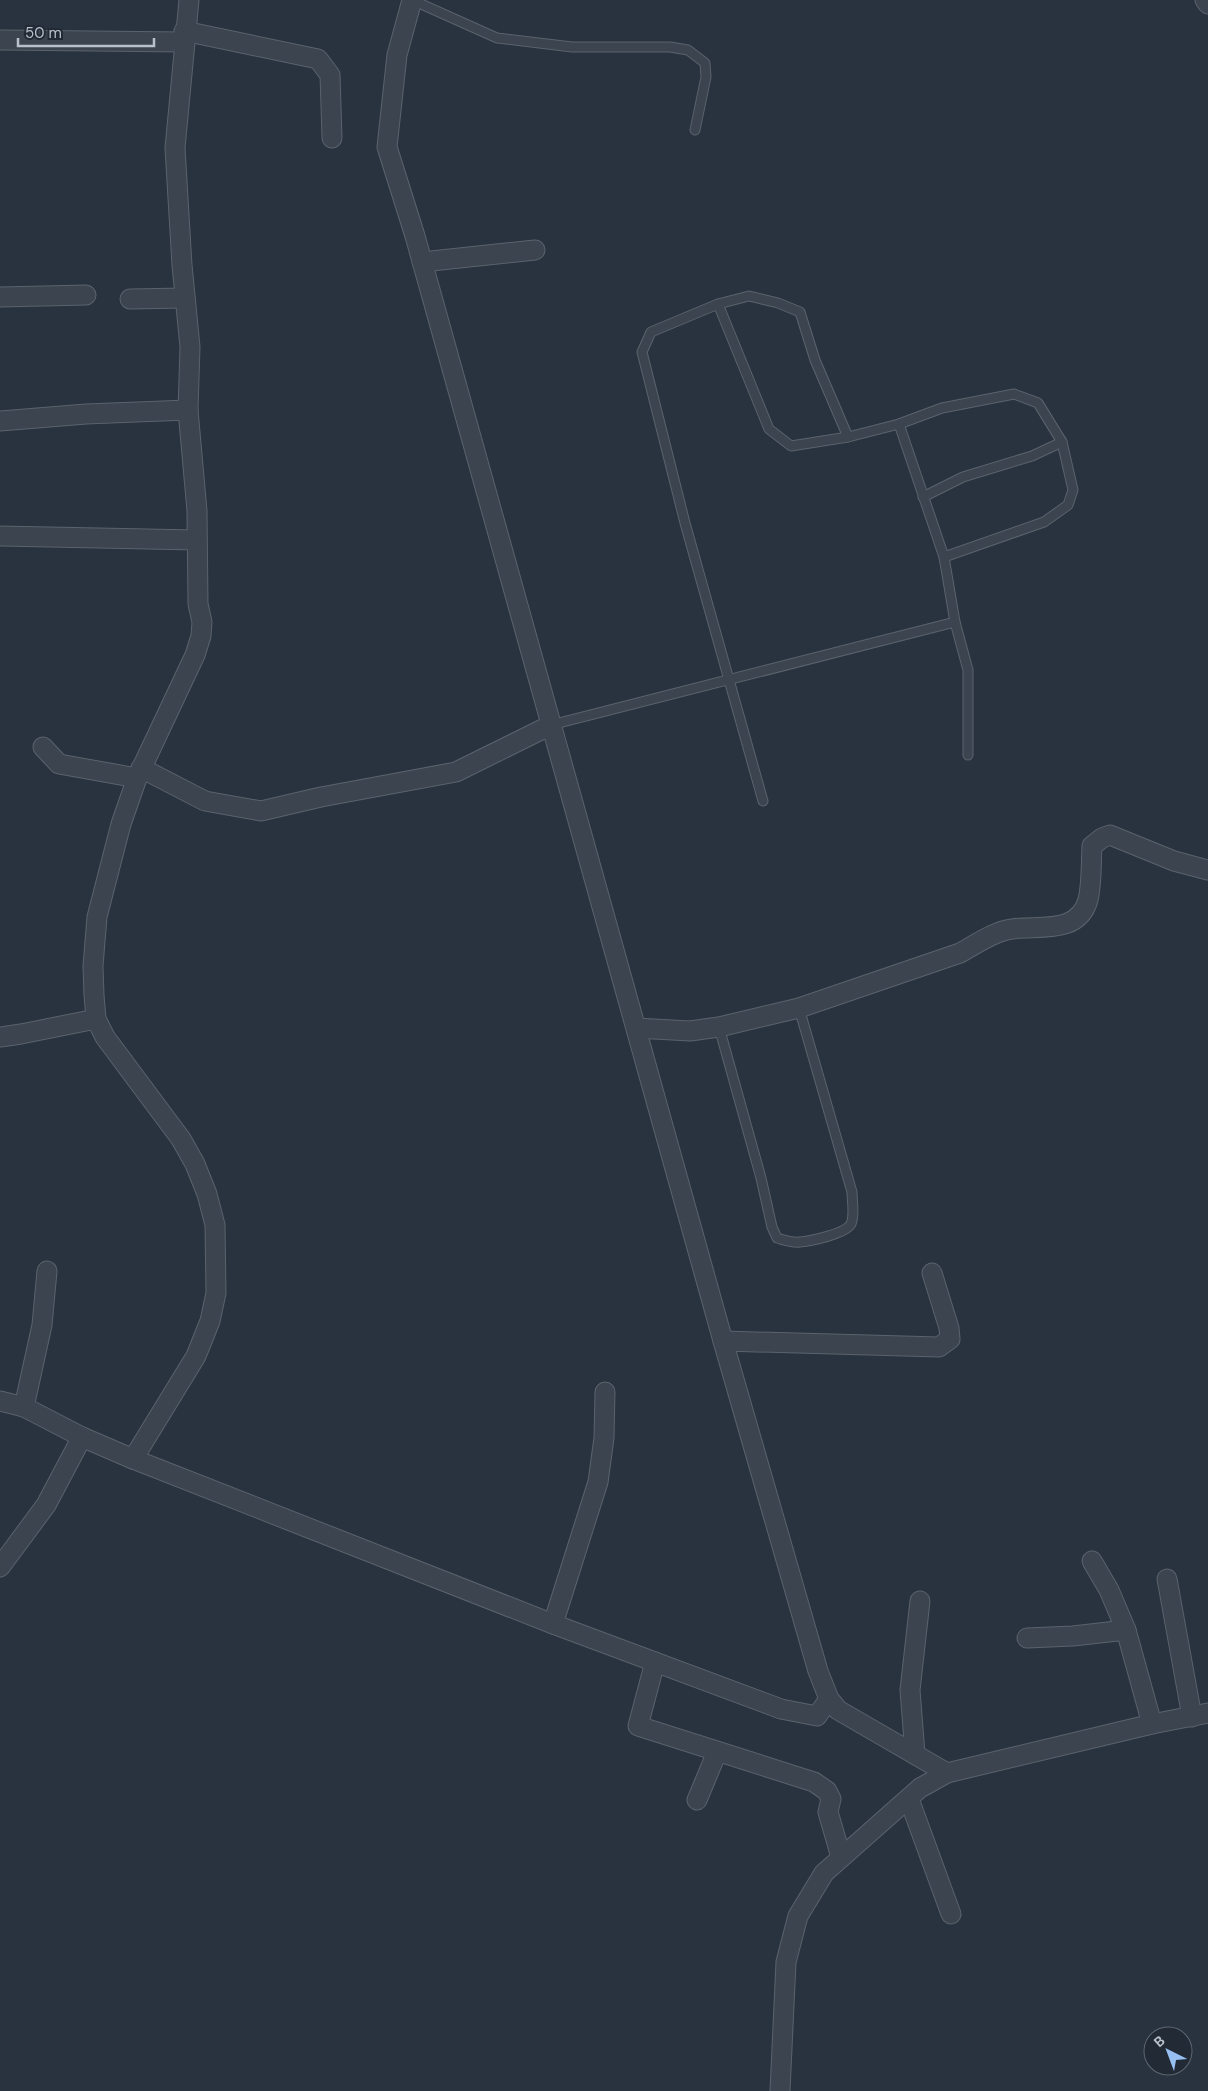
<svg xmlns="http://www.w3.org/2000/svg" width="1208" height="2091" viewBox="0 0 1208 2091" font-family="'DM Sans',sans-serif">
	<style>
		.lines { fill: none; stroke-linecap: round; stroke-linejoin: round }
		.lane-casing { stroke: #5a636d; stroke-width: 11 }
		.street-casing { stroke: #5a636d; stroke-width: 21 }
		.lane { stroke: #3c454f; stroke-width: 9 }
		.street { stroke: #3c454f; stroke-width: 19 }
	</style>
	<rect width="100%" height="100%" fill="#28333f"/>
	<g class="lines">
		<defs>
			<g id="lane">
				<path d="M412,0l85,38 75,9h98l18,3 17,13 1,14 -11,53"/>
				<path d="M718,304l51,125 22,17 57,-9 51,-13 43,-16 72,-14 24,9 24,39 11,48 -5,15 -24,17 -100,35"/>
				<path d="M899,424l45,133 11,65 13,48v85"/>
				<path d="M923,497l40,-20 69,-21 30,-14"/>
				<path d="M551,725l404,-103"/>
				<path d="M763,801l-78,-278 -43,-171 9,-20 67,-28 31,-8 29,7 22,9 15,48 33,77"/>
				<path d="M719,1027l42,151 11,49 5,11c7,2 15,5 23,4 11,-1 45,-8 51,-18 4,-9 1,-22 1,-32l-53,-184"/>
			</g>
			<g id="street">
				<path d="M189,0l-14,148 7,117 8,82 -2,63 9,101 1,93 4,18 -1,14 -6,19 -58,123 -16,46 -24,93 -4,49 1,29 2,24 9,18 76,102 14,25 12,30 8,31 1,68 -6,28 -14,35 -63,103 420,165 228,85 36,7 12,-17"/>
				<path d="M412,0l-15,55 -10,92 28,89 308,1105 95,330 11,28 9,11 109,63 205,-49 56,-11"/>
				<path d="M1205,0l3,4"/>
				<path d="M184,31l134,28 12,16 2,63"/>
				<path d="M0,40l184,2"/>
				<path d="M422,262l113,-12"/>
				<path d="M0,297l86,-2"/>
				<path d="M130,299l55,-1"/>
				<path d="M0,421l86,-7 102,-4"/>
				<path d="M0,536l197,4"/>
				<path d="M43,747l16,17 78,14"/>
				<path d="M141,768l64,33 56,10 60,-14 135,-25 95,-47"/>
				<path d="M636,1028l54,3 29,-4 80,-19 161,-55c16,-9 35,-22 52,-24 27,-4 66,6 76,-29 4,-17 3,-37 4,-54l10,-8 8,-3 64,26 34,9"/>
				<path d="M0,1037l21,-3 75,-15"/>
				<path d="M723,1341l216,6 11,-8 -1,-11 -17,-55"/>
				<path d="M0,1401l24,6 58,30 51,22"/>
				<path d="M24,1407l18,-82 5,-54"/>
				<path d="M1092,1561l17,29 17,40 26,94"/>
				<path d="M0,1567l46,-62 36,-68"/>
				<path d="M1167,1579l25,138"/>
				<path d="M553,1624l45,-142 6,-44 1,-46"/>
				<path d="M1027,1638l46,-2 53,-6"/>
				<path d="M655,1662l-17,64 176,56 13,9 4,8 -3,13 13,45"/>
				<path d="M915,1754l-5,-64 10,-89"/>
				<path d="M909,1799l42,115"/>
				<path d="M697,1800l20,-48"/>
				<path d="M780,2091l6,-129 12,-46 26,-43 96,-85 27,-15"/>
			</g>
		</defs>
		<use href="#lane" class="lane-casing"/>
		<use href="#street" class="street-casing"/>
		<use href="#lane" class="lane"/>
		<use href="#street" class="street"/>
	</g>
	<g transform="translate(1168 2051) rotate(318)"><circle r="24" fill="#212a35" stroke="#5d6671"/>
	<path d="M0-4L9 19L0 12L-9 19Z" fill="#97bff1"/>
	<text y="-8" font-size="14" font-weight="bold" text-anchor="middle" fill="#b8c0ca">B</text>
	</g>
	<path d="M18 38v8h136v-8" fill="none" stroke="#b8c0ca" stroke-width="2.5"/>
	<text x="25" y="38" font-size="15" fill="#b8c0ca" stroke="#212a35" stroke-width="4" paint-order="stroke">50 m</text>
</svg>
